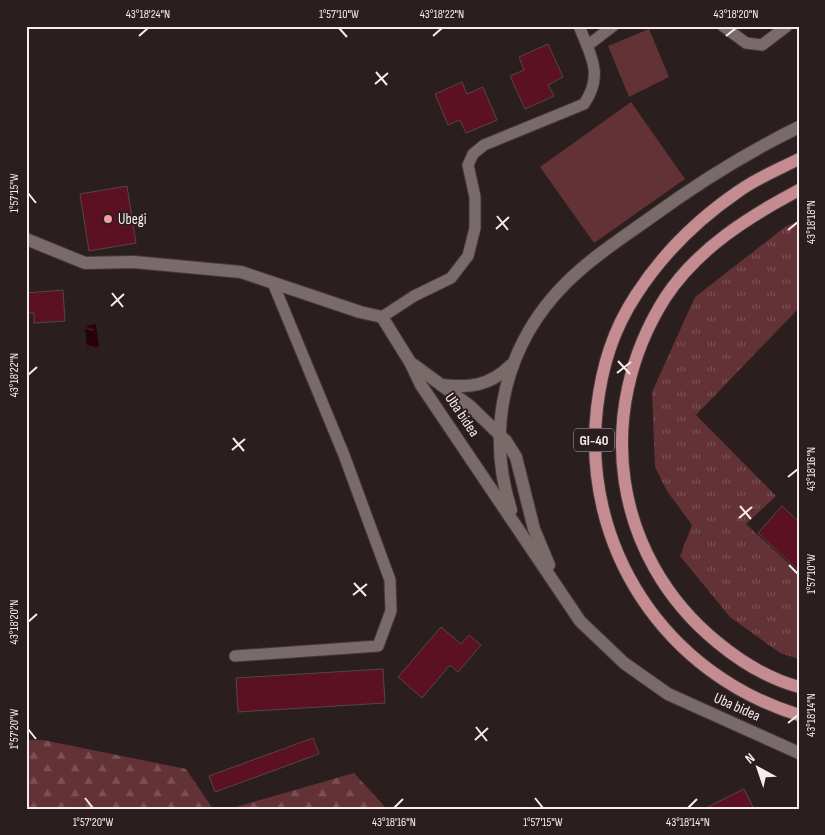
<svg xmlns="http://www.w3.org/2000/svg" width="825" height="835" viewBox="0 0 825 835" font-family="'Sofia Sans Condensed',sans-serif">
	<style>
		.grass { fill: url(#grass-tufts) }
		.forest { fill: url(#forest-firs) }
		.pitch { fill: #633237 }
		.water { fill: url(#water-ripples) }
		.building { fill: #5c1122; stroke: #544647 }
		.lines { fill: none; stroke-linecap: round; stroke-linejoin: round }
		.lane-casing { stroke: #453a3b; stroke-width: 13 }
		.street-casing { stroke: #453a3b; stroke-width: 14 }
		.primary-casing { stroke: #453a3b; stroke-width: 14 }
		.lane { stroke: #7a6b6b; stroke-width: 11 }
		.street { stroke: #7a6b6b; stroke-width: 12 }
		.primary { stroke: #c48b90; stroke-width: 12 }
		.ticks { fill: none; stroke: #f5eded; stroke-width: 2 }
		.poi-dot { fill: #f49aa3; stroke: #2b1e1f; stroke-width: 2 }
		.labels { text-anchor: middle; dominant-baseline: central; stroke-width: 4; stroke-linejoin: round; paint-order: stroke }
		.shield { fill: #2b1e1f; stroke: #b8afaf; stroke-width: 1 }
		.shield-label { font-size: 14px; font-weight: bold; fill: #f5eded }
		.poi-label { font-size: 15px; fill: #f5eded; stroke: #2b1e1f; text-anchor: start }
		.street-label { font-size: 15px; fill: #f5eded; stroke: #2b1e1f }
		.neatline { fill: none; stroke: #f5eded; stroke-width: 2 }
		.ticks-label { font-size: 12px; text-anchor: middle; fill: #f5eded }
	</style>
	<defs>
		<pattern id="grass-tufts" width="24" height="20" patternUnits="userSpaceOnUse" patternTransform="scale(1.25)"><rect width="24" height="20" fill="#633237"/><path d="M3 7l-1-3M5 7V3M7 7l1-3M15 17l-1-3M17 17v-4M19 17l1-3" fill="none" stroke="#7a5054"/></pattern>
		<pattern id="forest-firs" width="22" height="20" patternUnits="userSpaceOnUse" patternTransform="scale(1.25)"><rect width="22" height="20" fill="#633237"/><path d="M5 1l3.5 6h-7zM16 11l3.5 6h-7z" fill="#7a5054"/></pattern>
		<pattern id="water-ripples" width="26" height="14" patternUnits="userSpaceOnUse" patternTransform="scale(1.25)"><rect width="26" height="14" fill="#270209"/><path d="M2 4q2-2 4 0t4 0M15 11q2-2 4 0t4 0" fill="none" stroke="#47272d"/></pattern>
	</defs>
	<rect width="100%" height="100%" fill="#2b1e1f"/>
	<path class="grass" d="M799,220v88l-103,107 80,81 -30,28 53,49v86l-19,-6 -50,-36 -50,-61 12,-31 -25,-34 -12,-24 -3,-75 43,-95 90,-70z"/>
	<g class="forest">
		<path d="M26,740h17l143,29 27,40h-187z"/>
		<path d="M354,773l33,36h-158z"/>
	</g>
	<g class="pitch">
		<path d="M649,29l20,48 -40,20 -21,-51z"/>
		<path d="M631,102l54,77 -91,64 -54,-76z"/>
	</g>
	<path class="water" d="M96,324l3,23 -12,1 -2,-22z"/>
	<g class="building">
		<path d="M548,44l15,33 -15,8 6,11 -29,13 -15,-33 14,-6 -5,-13z"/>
		<path d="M462,82l5,12 16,-7 14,33 -31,13 -6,-13 -12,5 -13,-31z"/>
		<path d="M127,186l9,57 -47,8 -9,-57z"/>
		<path d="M63,290l2,31 -31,2v-10h-8v-20z"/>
		<path d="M782,506l17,16v49l-41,-38z"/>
		<path d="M441,627l20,17 8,-9 12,10 -23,27 -8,-7 -28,33 -24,-21z"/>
		<path d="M383,669l2,34 -147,9 -2,-34z"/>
		<path d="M313,738l6,16 -104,38 -6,-16z"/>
		<path d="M744,789l10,20h-50z"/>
	</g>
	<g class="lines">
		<defs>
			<g id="lane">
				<path d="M723,26l23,17 16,2 25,-19"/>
				<path d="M587,46l26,-20"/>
				<path d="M382,317l32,-21 37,-18 17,-22 7,-28v-31l-7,-32 5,-11 11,-9 100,-41c20,-29 7,-48 -5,-78"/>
				<path d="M235,656l143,-10 13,-35 -1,-31 -46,-125 -71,-172"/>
			</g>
			<g id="street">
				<path d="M26,239l59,24 49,-1 107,10 119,40 22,5 28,45 11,23 159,236 44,42 44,31 131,59"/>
				<path d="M414,365l56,41 36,35 10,16 18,72 15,36"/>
				<path d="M441,385c29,3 49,1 70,-20"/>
				<path d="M511,510c-26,-82 -6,-166 55,-227 25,-25 56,-45 84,-65 48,-35 96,-65 149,-91"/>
			</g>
			<g id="primary">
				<path d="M799,159c-20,10 -42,19 -60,32 -41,28 -76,62 -103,104 -23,35 -34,71 -39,113 -16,139 68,266 202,307"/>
				<path d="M799,190c-51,27 -102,59 -134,108 -72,114 -53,258 52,344 23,19 52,37 82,45"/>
			</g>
		</defs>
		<use href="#lane" class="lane-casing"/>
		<use href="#street" class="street-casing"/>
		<use href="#primary" class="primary-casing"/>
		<use href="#lane" class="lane"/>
		<use href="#street" class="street"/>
		<use href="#primary" class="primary"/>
	</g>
	<path class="ticks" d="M339,28l8,9M139,36l9,-8M433,36l9,-8M726,36l10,-8M376,72l11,13M375,84l13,-11M28,193l8,10M497,216l11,14M496,229l13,-12M788,230l10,-8M112,293l11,14M111,306l13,-12M618,361l12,13M617,373l14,-11M28,375l9,-8M233,438l11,13M232,450l13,-11M788,477l10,-8M740,506l11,13M739,518l13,-11M789,565l9,9M354,583l12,13M353,595l14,-11M28,622l9,-8M788,723l10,-8M476,727l11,14M28,729l8,10M475,740l13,-12M85,798l8,10M535,798l8,10M394,808l9,-9M688,808l9,-9"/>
	<circle class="poi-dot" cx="108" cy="219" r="5"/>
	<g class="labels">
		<rect class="shield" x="574" y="428.5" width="40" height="23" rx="4"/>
		<g class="shield-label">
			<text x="594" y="440">GI-40</text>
		</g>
		<g class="poi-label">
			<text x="118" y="219">Ubegi</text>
		</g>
		<g class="street-label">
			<text transform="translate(462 415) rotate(56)">Uba bidea</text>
			<text transform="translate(737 707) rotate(24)">Uba bidea</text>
		</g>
	</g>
	<rect width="825" height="835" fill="none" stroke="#2b1e1f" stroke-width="55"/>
	<g transform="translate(758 768) rotate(320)" stroke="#2b1e1f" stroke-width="4" paint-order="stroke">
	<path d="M0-4L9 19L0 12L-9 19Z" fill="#f5eded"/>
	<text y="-8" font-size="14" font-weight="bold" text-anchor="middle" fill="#f5eded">N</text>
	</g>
	<rect x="28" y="28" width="770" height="780" class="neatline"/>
	<g class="ticks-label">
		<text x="148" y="18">43°18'24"N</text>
		<text x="339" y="18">1°57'10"W</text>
		<text x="442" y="18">43°18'22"N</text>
		<text x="736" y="18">43°18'20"N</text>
		<text transform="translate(14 193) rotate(-90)" y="4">1°57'15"W</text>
		<text transform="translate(811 222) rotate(-90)" y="4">43°18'18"N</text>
		<text transform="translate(14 375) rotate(-90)" y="4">43°18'22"N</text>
		<text transform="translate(811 469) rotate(-90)" y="4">43°18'16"N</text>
		<text transform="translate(811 574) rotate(-90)" y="4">1°57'10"W</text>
		<text transform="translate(14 622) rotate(-90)" y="4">43°18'20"N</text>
		<text transform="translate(811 715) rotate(-90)" y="4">43°18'14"N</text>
		<text transform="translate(14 729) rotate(-90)" y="4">1°57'20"W</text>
		<text x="93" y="826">1°57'20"W</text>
		<text x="394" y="826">43°18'16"N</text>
		<text x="543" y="826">1°57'15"W</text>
		<text x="688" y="826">43°18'14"N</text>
	</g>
</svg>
